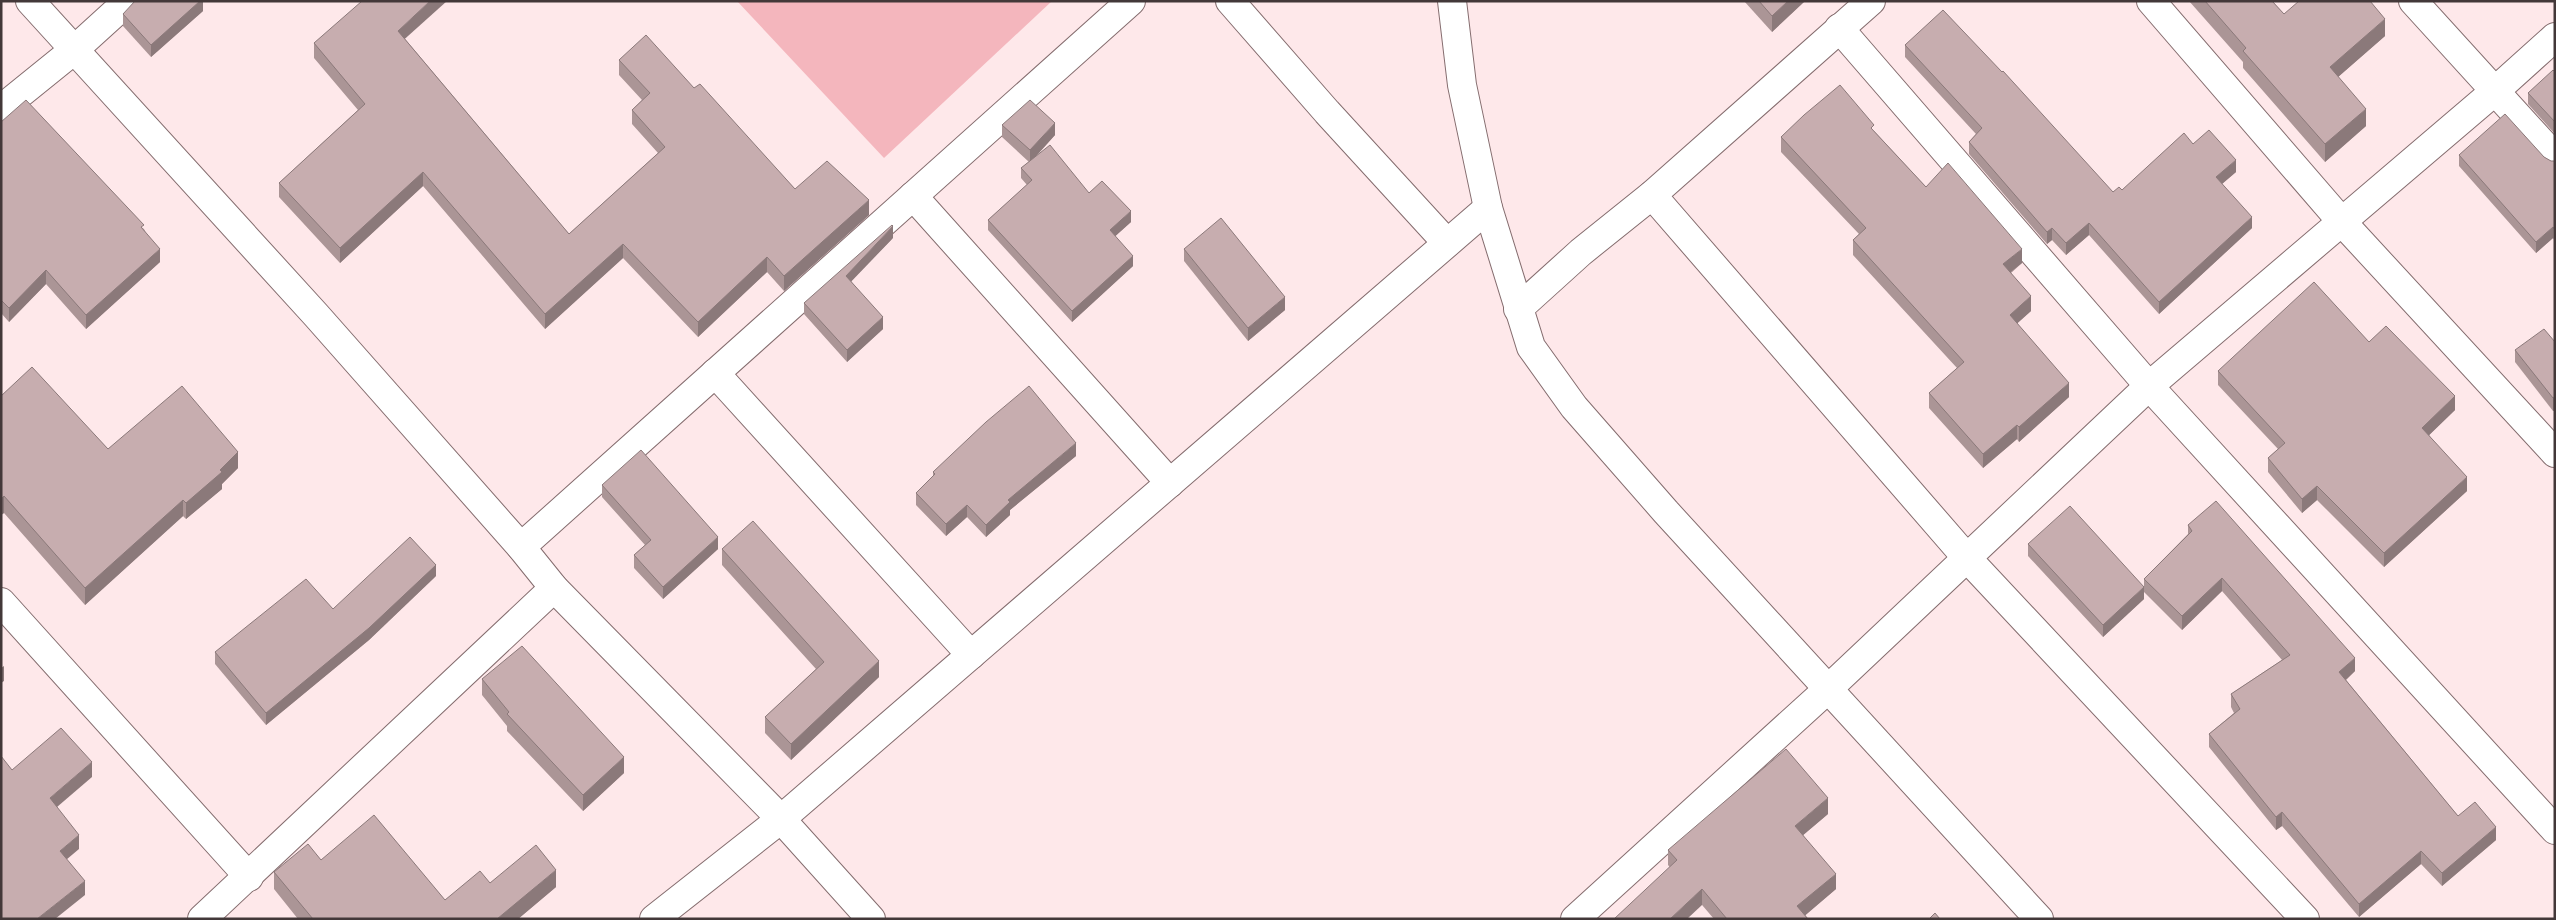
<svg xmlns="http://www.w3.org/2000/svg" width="2556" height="920" viewBox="0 0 2556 920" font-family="'Open Sans',sans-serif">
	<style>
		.green { fill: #f4b6bd }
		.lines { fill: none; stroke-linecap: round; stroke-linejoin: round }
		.minor-casing { stroke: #846c6e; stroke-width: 30 }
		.tertiary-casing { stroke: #846c6e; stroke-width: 30 }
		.minor { stroke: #fff; stroke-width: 28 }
		.tertiary { stroke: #fff; stroke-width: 28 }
		.wall { fill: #ab9596 }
		.shaded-wall { fill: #8b797a }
		.building { fill: #c7adaf; stroke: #8b797a }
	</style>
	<rect width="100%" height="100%" fill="#fee8ea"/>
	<path class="green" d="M737,1h315l-168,157z"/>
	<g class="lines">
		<defs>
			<g id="minor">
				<path d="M30,1l286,314 205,232 33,41 227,231 90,100"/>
				<path d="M1230,1l97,111 120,131"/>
				<path d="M2151,1l191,221 213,231"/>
				<path d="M2413,1l142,156"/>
				<path d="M1839,28l310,358 406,444"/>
				<path d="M1,109l73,-59 54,-49"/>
				<path d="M1652,195l314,362 339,362"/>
				<path d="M913,196l257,287"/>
				<path d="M1518,309l63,-57 71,-57 219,-194"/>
				<path d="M715,373l256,282"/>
				<path d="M521,547l610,-546"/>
				<path d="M1,602l248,275"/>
				<path d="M202,919l352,-331"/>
				<path d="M654,919l127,-100 707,-611"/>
				<path d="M1575,919l253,-230 321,-303 346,-295 60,-54"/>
			</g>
			<path id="tertiary" d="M1452,1l10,84 26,123 43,139 43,60 92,105 373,407"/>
		</defs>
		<use href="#minor" class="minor-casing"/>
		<use href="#tertiary" class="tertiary-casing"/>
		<use href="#minor" class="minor"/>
		<use href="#tertiary" class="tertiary"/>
	</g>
	<g class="wall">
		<path d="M203,1v10l-52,46 -28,-31v-12z"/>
		<path d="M1744,1h61l-33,31z"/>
		<path d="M2189,1h83l12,13 101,22 -47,41 28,49 -41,36 -82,-94v-6z"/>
		<path d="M405,39l164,195 89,-81 -26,-29v-14l10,-10 -23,-25v-15l75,28 101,101 74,26 -85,76 -17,-19 -69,65 -75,-79 -78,71 -122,-143 -83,77 -61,-66v-14l79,-73 -44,-52v-15z"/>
		<path d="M1905,45l208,147 9,-2 71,-46 43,28 -14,12 30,44 -93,86 -70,-79 -23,20 -14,-15 -5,4 -78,-90v-12l7,-8 -71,-77z"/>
		<path d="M2555,72v62l-27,-30v-11z"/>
		<path d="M1,122l143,107 16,33 -74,67 -40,-45 -37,38 -8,-9z"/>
		<path d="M1002,125l53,10 -21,23 55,35 42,29 -16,14 18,30 -61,56 -84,-92v-10l39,-35 -6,-7v-10l8,-6 -27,-25z"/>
		<path d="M1874,131l52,56 96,76 -11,10 20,38 -14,12 52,74 -50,45 -2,-3 -34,29 -54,-60v-15l28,-25 -104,-113v-15l6,-6 -78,-82v-15z"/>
		<path d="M2459,155l85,2 7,4h4v80l-2,-3 -17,15 -77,-87z"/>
		<path d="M893,238l-42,43 32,48 -36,33 -43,-48v-11z"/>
		<path d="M1184,249l101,61 -37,31 -64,-80z"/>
		<path d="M2369,342l86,68 -26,25 38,56 -83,76 -67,-67 -15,13 -34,-41v-14l10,-9 -60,-64v-14z"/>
		<path d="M2555,342v68l-2,1 -38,-49v-12z"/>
		<path d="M1,396l107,53 130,19 -16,16v5l-36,30 -3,-3 -98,89 -81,-92 -3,2z"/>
		<path d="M1076,456l-66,54v5l-24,22 -19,-20 -21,19 -30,-31v-12l17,-16v-5z"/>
		<path d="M602,485l116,64 -55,50 -29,-31v-13l11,-10 -43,-48z"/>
		<path d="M2188,525l167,146 -9,9 112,136 38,24 -54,46 -21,-22 -62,53 -77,-91 -6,4 -67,-83v-13l25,-21 -3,-6v-13l51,-34 -60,-69 -40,39 -38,-38v-13l44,-45z"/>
		<path d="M2028,544l116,55 -41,38 -75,-81z"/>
		<path d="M722,549l157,128 -88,83 -26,-27v-16l51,-48 -94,-104z"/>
		<path d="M436,576l-67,64 -103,85 -51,-61v-12l118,-43z"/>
		<path d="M482,679l142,94 -41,38 -76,-80v-5l-25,-31z"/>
		<path d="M1828,814l-25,21 33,54 -31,26 3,4h-94l-46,-54v-15z"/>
		<path d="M321,860l124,40 45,-17 66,4 -38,32h-220l-24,-30v-17z"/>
	</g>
	<g class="shaded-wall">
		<path d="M200,1h3v10l-52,46v-12z"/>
		<path d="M430,1h17l-49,44v-14z"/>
		<path d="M1788,1h17l-33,31v-16z"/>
		<path d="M2385,19v17l-55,48v-17z"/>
		<path d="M2366,109v17l-41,36v-18z"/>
		<path d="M1055,123v12l-25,28v-13z"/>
		<path d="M2236,160v12l-20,17v-12z"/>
		<path d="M423,172v14l-83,77v-15z"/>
		<path d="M869,200v15l-85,76v-15z"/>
		<path d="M1131,211v11l-21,19v-11z"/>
		<path d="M2252,217v11l-93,86v-12z"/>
		<path d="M2089,223v12l-23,20v-12z"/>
		<path d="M893,226v12l-47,49v-11z"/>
		<path d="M2553,227v11l-17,15v-11z"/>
		<path d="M2052,228v12l-5,4v-12z"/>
		<path d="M623,244v14l-78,71v-15z"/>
		<path d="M160,249v13l-74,67v-14z"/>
		<path d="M2022,249v14l-19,15v-14z"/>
		<path d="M1133,256v10l-61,56v-11z"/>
		<path d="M767,257v15l-69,65v-15z"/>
		<path d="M46,270v14l-37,38v-14z"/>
		<path d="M2031,296v15l-21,19v-15z"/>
		<path d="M1285,297v13l-37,31v-13z"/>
		<path d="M883,317v12l-36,33v-12z"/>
		<path d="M2069,383v14l-50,45v-15z"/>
		<path d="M2455,396v14l-33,32v-14z"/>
		<path d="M2555,397v13l-2,1v-13z"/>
		<path d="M2017,425v14l-34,29v-14z"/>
		<path d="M1076,443v13l-66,54v5l-24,22v-12l22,-25z"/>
		<path d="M238,452v16l-16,16v5l-36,30v-16z"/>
		<path d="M2467,477v14l-83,76v-14z"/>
		<path d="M2317,486v14l-15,13v-14z"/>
		<path d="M4,496v17l-3,2v-16z"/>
		<path d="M183,500v16l-98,89v-17z"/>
		<path d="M967,505v12l-21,19v-12z"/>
		<path d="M718,537v12l-55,50v-12z"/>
		<path d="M436,565v11l-67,64 -103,85v-12z"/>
		<path d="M2222,578v13l-40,39v-14z"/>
		<path d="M2144,587v12l-41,38v-12z"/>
		<path d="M2355,658v13l-16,15v-14z"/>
		<path d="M879,661v16l-88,83v-16z"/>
		<path d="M4,666v15l-3,2v-15z"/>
		<path d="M624,757v16l-41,38v-16z"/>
		<path d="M92,762v15l-42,36v-15z"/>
		<path d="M1828,798v16l-33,28v-16z"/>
		<path d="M2282,812v14l-6,4v-13z"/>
		<path d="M2496,827v13l-54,46v-13z"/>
		<path d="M79,835v14l-19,16v-14z"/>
		<path d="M2421,851v13l-62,53v-13z"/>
		<path d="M556,870v17l-38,32h-21z"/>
		<path d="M1836,874v15l-35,30 -4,-13z"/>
		<path d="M85,881v14l-30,24h-18z"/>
		<path d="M1702,889v16l-15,14h-17z"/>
	</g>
	<g class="building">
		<path d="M135,1h65l-49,44 -28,-31z"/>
		<path d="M362,1h68l-32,30 171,203 96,-87 -33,-37 18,-17 -31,-33 27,-25 48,53 6,-4 95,105 32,-28 42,39 -85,76 -17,-19 -69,65 -75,-78 -78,70 -122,-142 -83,76 -61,-65 86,-79 -51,-61z"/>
		<path d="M1759,1h29l-16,15z"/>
		<path d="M2205,1h67l12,13 15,-13h71l15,18 -55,48 36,42 -41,35 -82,-93 3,-3z"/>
		<path d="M1943,10l59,62 1,-1 110,121 6,-5 3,3 62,-57 9,11 16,-14 27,30 -20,17 36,40 -93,85 -70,-79 -23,20 -14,-15 -5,4 -78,-90 13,-14 -77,-83z"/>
		<path d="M2553,70l2,2v50l-27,-29z"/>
		<path d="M1840,85l34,40 -3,3 55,59 22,-24 74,86 -19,15 28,32 -21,19 59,68 -50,44 -2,-2 -34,29 -54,-61 35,-31 -111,-122 13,-12 -85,-91 23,-22z"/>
		<path d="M26,100l118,125 -3,2 19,22 -74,66 -40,-45 -37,38 -8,-8v-178z"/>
		<path d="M1030,100l25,23 -25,27 -28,-25z"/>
		<path d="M2505,114l39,43 7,4h4v69l-2,-3 -17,15 -77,-87z"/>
		<path d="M1050,145l39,48 13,-12 29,30 -21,19 23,26 -61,55 -84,-91 44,-40 -11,-12z"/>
		<path d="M1221,218l64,79 -37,31 -64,-79z"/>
		<path d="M892,225l1,1 -47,50 37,41 -36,33 -43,-47z"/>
		<path d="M2314,282l55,60 17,-16 69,70 -33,32 45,49 -83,76 -67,-67 -15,13 -34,-41 17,-15 -67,-72z"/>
		<path d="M2544,329l11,13v55l-2,1 -38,-48z"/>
		<path d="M32,367l76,82 74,-63 56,66 -18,18 2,2 -36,31 -3,-3 -98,88 -81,-92 -3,3v-103z"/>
		<path d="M1029,386l47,57 -68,57 2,2 -24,23 -19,-20 -21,19 -30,-31 19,-19 -2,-2 53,-50z"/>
		<path d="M641,450l77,87 -55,50 -29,-32 17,-15 -49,-55z"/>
		<path d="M2216,501l139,157 -16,14 119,144 17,-14 21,25 -54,46 -21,-22 -62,53 -77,-92 -6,5 -67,-83 31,-25 -9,-15 59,-39 -68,-77 -40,38 -38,-37 48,-48 -4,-6z"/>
		<path d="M2070,506l74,81 -41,38 -75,-81z"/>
		<path d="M753,521l126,140 -88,83 -26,-27 59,-55 -102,-113z"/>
		<path d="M410,537l26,28 -67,63 -103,85 -51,-61 91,-73 27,30z"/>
		<path d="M522,646l102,111 -41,38 -76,-81 2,-2 -27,-33z"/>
		<path d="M61,728l31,34 -42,36 29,37 -19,16 25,30 -48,38h-36v-163l11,14z"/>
		<path d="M1786,749l42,49 -33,28 41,48 -39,32 11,13h-81l-25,-30 -32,30h-56l63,-59 -9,-10z"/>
		<path d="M374,815l71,85 35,-29 10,12 46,-38 20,25 -59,49h-184l-39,-47 34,-28 13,16z"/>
		<path d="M1935,913l5,6h-11z"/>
	</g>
	<rect width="2556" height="920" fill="none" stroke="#433839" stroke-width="5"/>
</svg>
